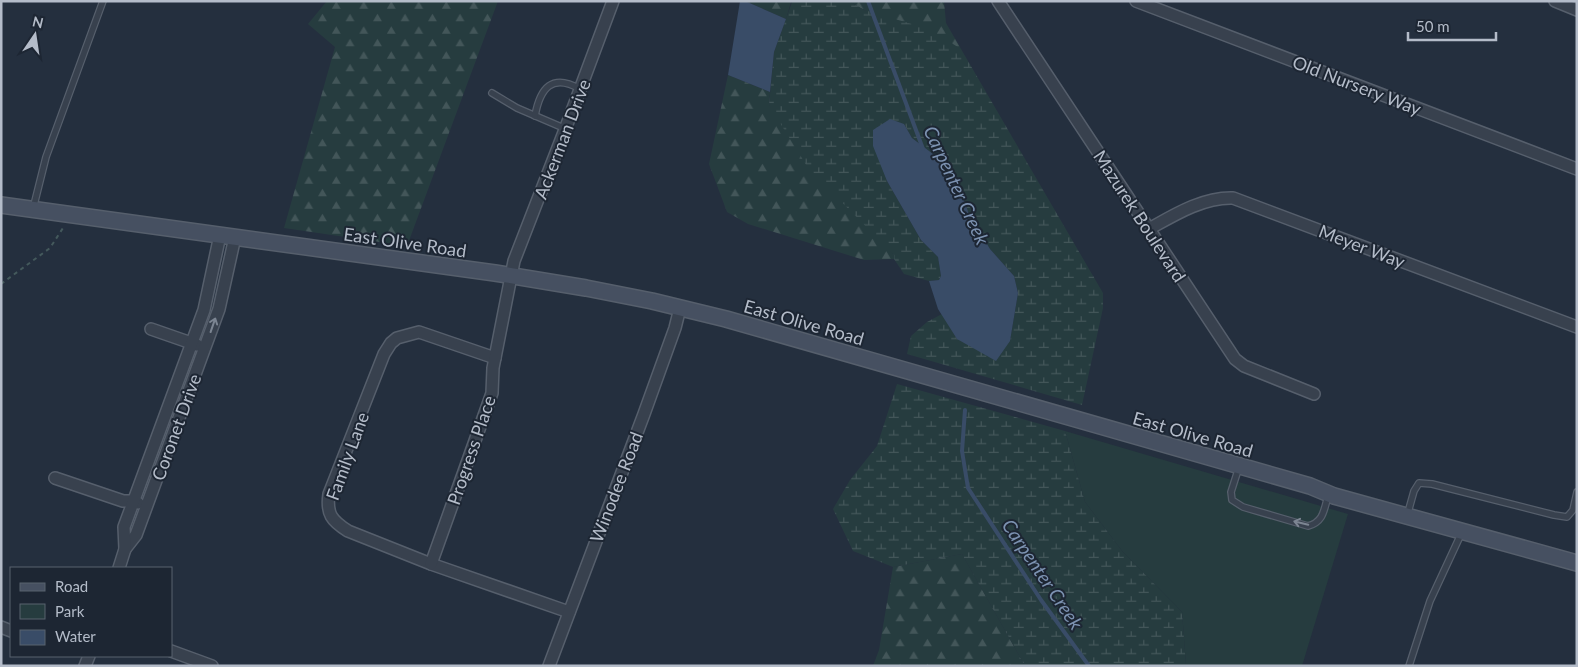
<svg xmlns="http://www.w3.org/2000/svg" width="1578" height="667" viewBox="0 0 1578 667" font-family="Lato,sans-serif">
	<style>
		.green { fill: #263c3f }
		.forest { fill: url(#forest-firs) }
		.wetland { fill: url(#wetland-marsh) }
		.water { fill: #394c67 }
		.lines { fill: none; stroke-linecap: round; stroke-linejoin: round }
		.stream { stroke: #394c67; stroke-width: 4 }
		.lane-casing { stroke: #565f6c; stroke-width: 8 }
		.street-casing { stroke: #565f6c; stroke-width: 14 }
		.secondary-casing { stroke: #565f6c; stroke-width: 18 }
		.path { stroke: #44595c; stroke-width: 2; stroke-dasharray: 4 4; stroke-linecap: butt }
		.lane { stroke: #38414e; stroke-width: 5.5 }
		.street { stroke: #38414e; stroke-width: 11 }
		.secondary { stroke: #465061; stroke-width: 15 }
		.oneway { stroke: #7c8592 }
		.labels { text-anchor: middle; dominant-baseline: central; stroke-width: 4; stroke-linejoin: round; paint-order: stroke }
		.street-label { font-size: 18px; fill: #b4bcc9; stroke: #1d2633 }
		.water-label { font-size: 19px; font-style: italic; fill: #7c92b1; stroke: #1d2633 }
	</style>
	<defs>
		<pattern id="forest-firs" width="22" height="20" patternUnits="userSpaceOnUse" patternTransform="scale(1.25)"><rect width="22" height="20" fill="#263c3f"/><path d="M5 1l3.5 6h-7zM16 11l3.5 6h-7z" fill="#435659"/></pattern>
		<pattern id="wetland-marsh" width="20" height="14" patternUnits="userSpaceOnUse" patternTransform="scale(1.25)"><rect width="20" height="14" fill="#263c3f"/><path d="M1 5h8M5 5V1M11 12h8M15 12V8" fill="none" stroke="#435659"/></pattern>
	</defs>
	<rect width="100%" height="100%" fill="#242f3e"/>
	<path class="green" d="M1065,431l283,83 -46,152h-116l-4,-54 -60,-61 -37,-49z"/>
	<g class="forest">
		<path d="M327,1h171l-91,245 -123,-18 51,-181 -27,-23z"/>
		<path d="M745,1h55l-9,1 -5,17z"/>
		<path d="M849,1h95l2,22 15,26 -97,-39z"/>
		<path d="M728,75l42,17 -1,13 125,150v4l-30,1 -116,-36 -21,-12 -18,-48z"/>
		<path d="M962,554l63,112h-152l6,-16 14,-83z"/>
	</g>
	<g class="wetland">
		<path d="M800,1h49l15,9 65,19 32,20 142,244v15l-21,97 -175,-51 4,-18 16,-14 15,-8 15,25 53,2 8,-48 -4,-17 -24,-27 -21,-35 -8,-22 -24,-35 -25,-19 -8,-14 -17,57 34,59 17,17 3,19 -2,4 -10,1 -25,-7 -10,-15v-4l-86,-87 -39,-63 5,-53 18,-50z"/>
		<path d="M897,384l168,47 20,71 37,49 60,61 4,54h-161l-63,-112 -69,13 -40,-16 -20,-42 17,-29 27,-34z"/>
	</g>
	<g class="water">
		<path d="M740,1h5l41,18 -12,33 -4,40 -42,-17z"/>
		<path d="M890,119l14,5 8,14 25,19 24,35 8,22 21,35 24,27 4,17 -8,48 -14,20 -39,-22 -19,-30 -9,-28 10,-1 2,-4 -3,-19 -17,-17 -34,-59 -14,-35v-16z"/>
	</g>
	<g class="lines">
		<g class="stream">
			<path d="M868,1l55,148"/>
			<path d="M965,410l-3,41 6,37 73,112 48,66"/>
		</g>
		<defs>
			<g id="lane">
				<path d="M492,93l25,15 49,21"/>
				<path d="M535,116c5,-28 17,-43 45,-27"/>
				<path d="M33,209l13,-52 57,-156"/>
				<path d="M1239,467l-8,25 1,8 11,7 65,19c16,-4 16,-17 20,-30"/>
				<path d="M1407,516l7,-25 5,-8 13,1 122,31 13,2 6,-7 4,-18"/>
				<path d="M1409,666l21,-65 32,-69"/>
			</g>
			<g id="street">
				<path d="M998,1l237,358 9,7 70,28"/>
				<path d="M1136,1l441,168"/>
				<path d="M1555,1l22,9"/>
				<path d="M1149,229c25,-14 54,-32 84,-31l344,129"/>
				<path d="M151,329l46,16"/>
				<path d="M495,358l-76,-26 -22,6 -6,5 -7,11 -55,140c-3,20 3,27 19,37l83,33 138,48"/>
				<path d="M55,478l68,23h10l5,2"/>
				<path d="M125,549l11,-14 83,-226 16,-72"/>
				<path d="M431,564l61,-171 1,-25 21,-107 52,-134 47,-126"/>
				<path d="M119,568l6,-19 -1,-22 80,-217 16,-75"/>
				<path d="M1,627l10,4"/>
				<path d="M171,651l41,15"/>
				<path d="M85,666l4,-10"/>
				<path d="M549,666l95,-252 31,-86 5,-20"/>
			</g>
			<path id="secondary" d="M1,205l494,68 91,15 66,13 74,18 584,167 24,10 243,67"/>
		</defs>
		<use href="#lane" class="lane-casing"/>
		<use href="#street" class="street-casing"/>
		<use href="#secondary" class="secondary-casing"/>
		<path class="path" d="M1,284l49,-36 13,-20"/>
		<use href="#lane" class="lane"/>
		<use href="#street" class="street"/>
		<use href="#secondary" class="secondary"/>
	</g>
	<defs><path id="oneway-shaft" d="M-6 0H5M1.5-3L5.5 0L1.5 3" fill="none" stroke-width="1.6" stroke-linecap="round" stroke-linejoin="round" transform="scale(1.25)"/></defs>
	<g class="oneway">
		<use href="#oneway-shaft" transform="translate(213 325) rotate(-71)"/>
		<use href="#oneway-shaft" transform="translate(1301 523) rotate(-166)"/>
	</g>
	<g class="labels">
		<g class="street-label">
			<text transform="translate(1357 85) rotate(21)">Old Nursery Way</text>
			<text transform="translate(562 139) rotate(-69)">Ackerman Drive</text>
			<text transform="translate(1140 216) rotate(57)">Mazurek Boulevard</text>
			<text transform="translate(405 242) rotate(8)">East Olive Road</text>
			<text transform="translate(1362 246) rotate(21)">Meyer Way</text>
			<text transform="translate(804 322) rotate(16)">East Olive Road</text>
			<text transform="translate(176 427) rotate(-70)">Coronet Drive</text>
			<text transform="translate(1193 434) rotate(16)">East Olive Road</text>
			<text transform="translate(471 450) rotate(-71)">Progress Place</text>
			<text transform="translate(347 456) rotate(-70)">Family Lane</text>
			<text transform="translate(616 487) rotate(-69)">Winodee Road</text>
		</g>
		<g class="water-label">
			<text transform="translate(957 185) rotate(65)">Carpenter Creek</text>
			<text transform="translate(1043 574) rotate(56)">Carpenter Creek</text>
		</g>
	</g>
	<rect width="1578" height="667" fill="none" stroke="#b4bcc9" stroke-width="5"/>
	<rect x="10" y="567" width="162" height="90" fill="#1d2633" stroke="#59626f"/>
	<rect x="20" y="583" width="25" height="8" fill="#465061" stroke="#59626f"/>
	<text x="55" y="592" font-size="15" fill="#b4bcc9">Road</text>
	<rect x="20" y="604" width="25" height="15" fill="#263c3f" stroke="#59626f"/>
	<text x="55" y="617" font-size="15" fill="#b4bcc9">Park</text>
	<rect x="20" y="630" width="25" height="15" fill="#394c67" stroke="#59626f"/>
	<text x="55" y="642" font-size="15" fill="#b4bcc9">Water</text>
	<g transform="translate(35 35) rotate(13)" stroke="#1d2633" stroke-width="4" paint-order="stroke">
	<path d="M0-4L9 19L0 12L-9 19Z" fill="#b4bcc9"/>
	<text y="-8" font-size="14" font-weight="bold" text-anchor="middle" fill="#b4bcc9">N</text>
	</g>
	<path d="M1408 32v8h88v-8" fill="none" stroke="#b4bcc9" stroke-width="2.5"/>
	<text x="1416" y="32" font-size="15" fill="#b4bcc9" stroke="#1d2633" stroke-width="4" paint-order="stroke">50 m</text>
</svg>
